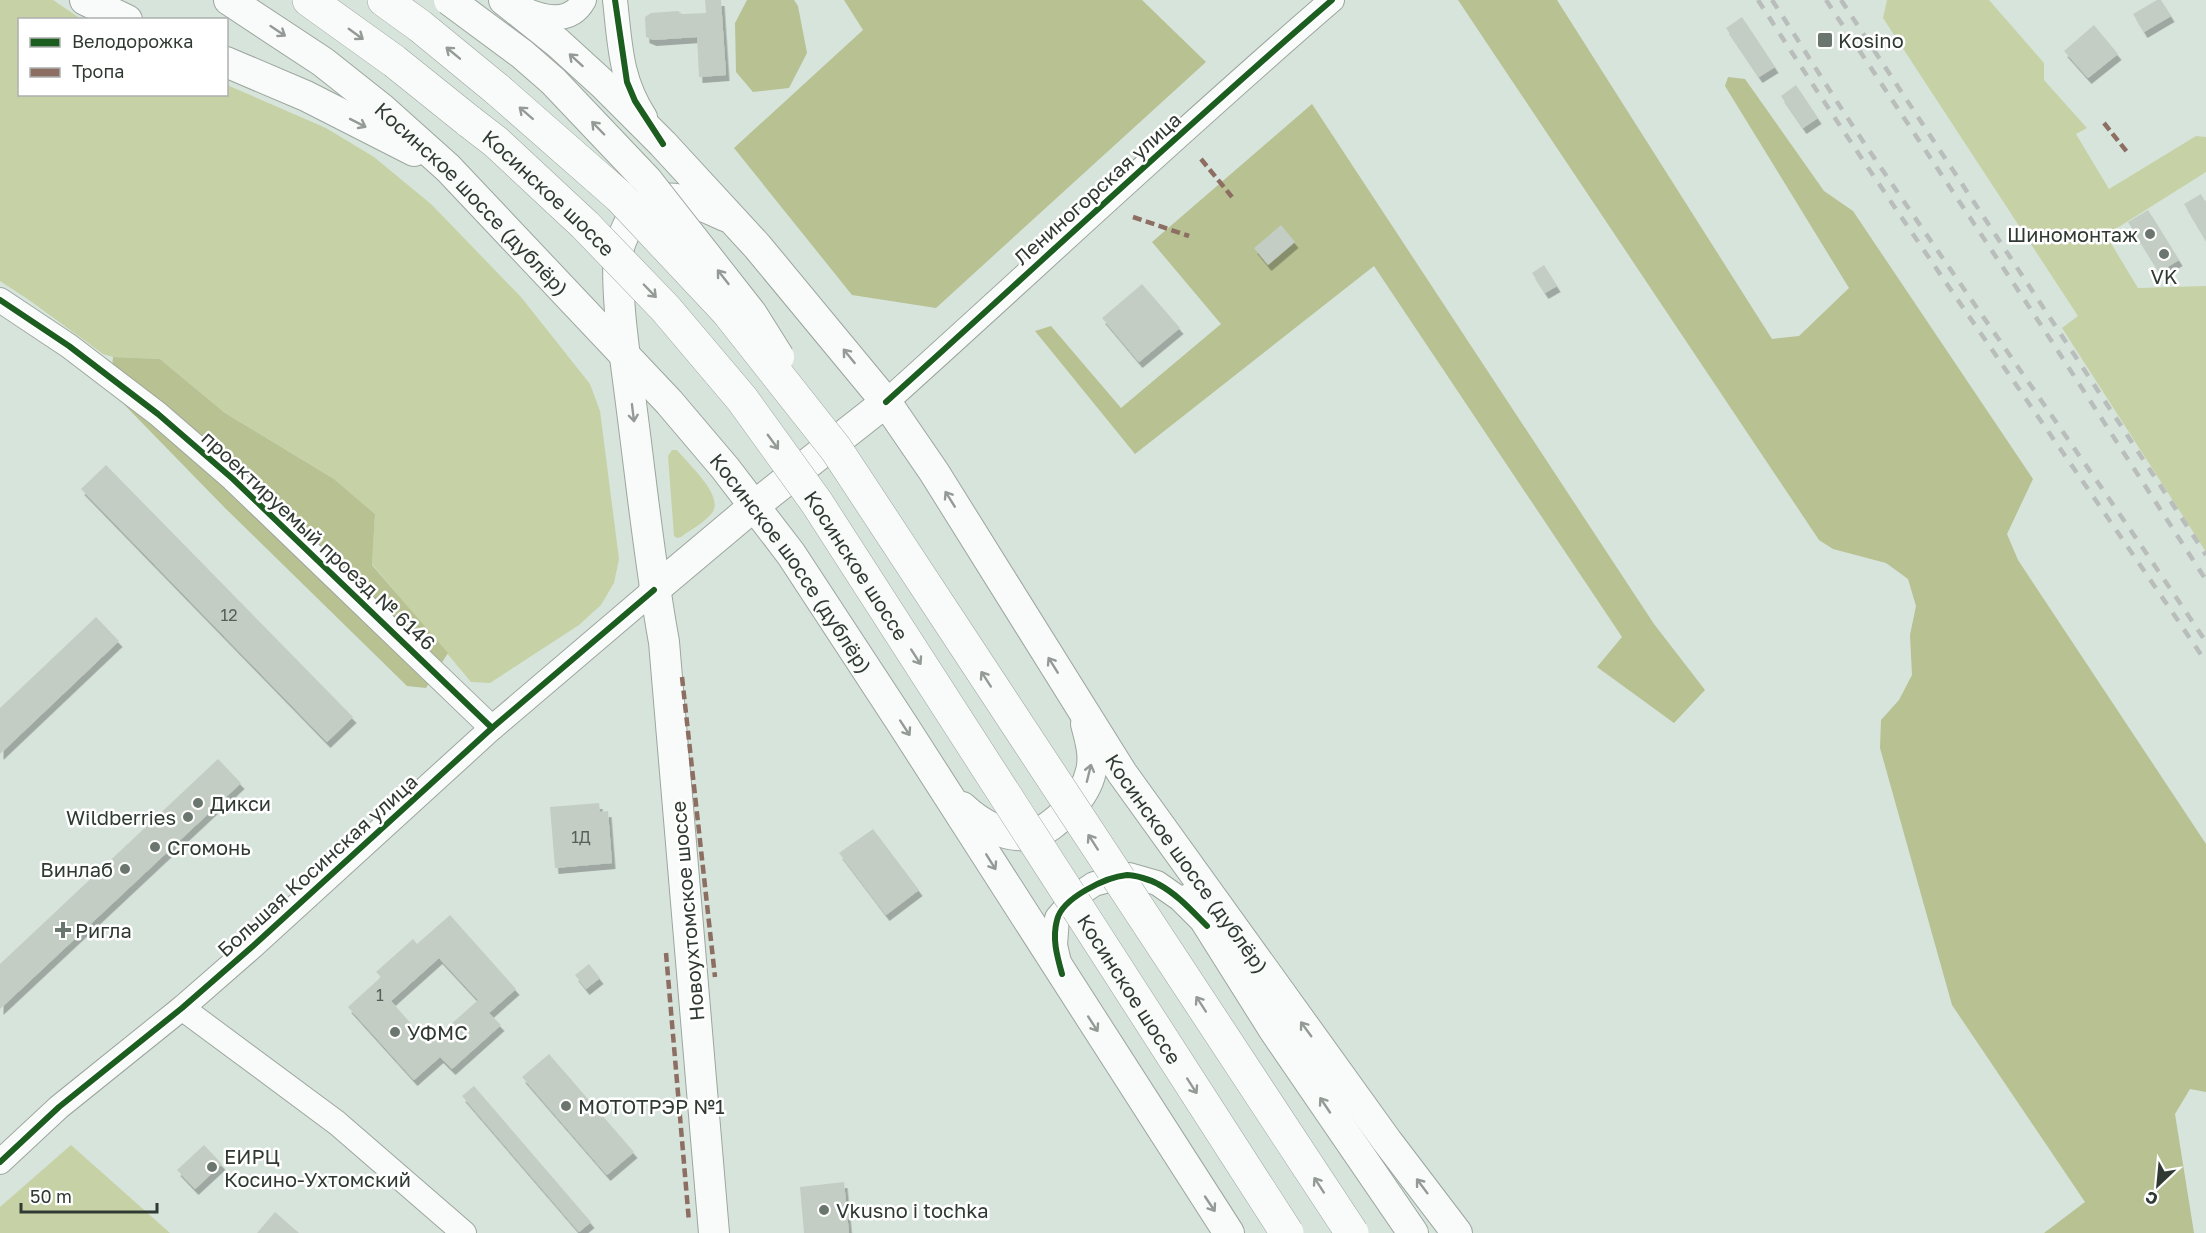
<svg xmlns="http://www.w3.org/2000/svg" width="2206" height="1233" viewBox="0 0 2206 1233" font-family="'Golos Text',sans-serif">
	<style>
		.green { fill: #c6d2a6 }
		.forest { fill: #b7c192 }
		.building { fill: #c4cdc4; fill-rule: evenodd; filter: url(#shadow) }
		.lines { fill: none; stroke-linecap: round; stroke-linejoin: round }
		.minor-casing { stroke: #9ca69e; stroke-width: 26 }
		.major-casing { stroke: #9ca69e; stroke-width: 32 }
		.highway-casing { stroke: #9ca69e; stroke-width: 34 }
		.minor { stroke: #f9fbfa; stroke-width: 24 }
		.major { stroke: #f9fbfa; stroke-width: 30 }
		.highway { stroke: #f9fbfa; stroke-width: 33 }
		.rail { stroke: #b9bdbb; stroke-width: 4.5; stroke-dasharray: 10 10; stroke-linecap: butt }
		.major-bridge-casing { stroke: #9ca69e; stroke-width: 32; stroke-linecap: butt }
		.highway-bridge-casing { stroke: #9ca69e; stroke-width: 34; stroke-linecap: butt }
		.major-bridge { stroke: #f9fbfa; stroke-width: 30 }
		.highway-bridge { stroke: #f9fbfa; stroke-width: 33 }
		.quiet { stroke: #8d6e63; stroke-width: 4.5; stroke-dasharray: 9 4.5; stroke-linecap: butt }
		.cycleway-casing { stroke: #fff; stroke-width: 10 }
		.cycleway { stroke: #1b5e20; stroke-width: 6 }
		.oneway { stroke: #949a96 }
		.poi-dot { fill: #6a766e; stroke: #fff; stroke-width: 2 }
		.labels { text-anchor: middle; dominant-baseline: central; stroke-width: 5; stroke-linejoin: round; paint-order: stroke }
		.number-label { font-size: 16px; fill: #566059 }
		.poi-label { font-size: 20px; fill: #303a33; stroke: #fff; text-anchor: start }
		.street-label { font-size: 20px; fill: #303a33; stroke: #fff }
	</style>
	<defs>
		<filter id="shadow"><feDropShadow dx="3.5" dy="6" stdDeviation="0" flood-color="#0004"/></filter>
	</defs>
	<rect width="100%" height="100%" fill="#d7e4db"/>
	<g class="green">
		<path d="M0,0h53l28,19 -61,1v74h206l1,-9 99,43 48,29 57,47 90,93 69,87 10,27 19,148 -5,24 -13,22 -22,20 -89,58 -19,-1 -99,-118 3,-50 -41,-35 -109,-66 -65,-54 -47,-2 -10,-3 -74,-54 -29,-19z"/>
		<path d="M1887,0h102l55,63v17l43,48 -11,6 33,55 87,-53 10,1v35l-100,63 32,53 68,-2v266l-144,-224 16,-12 -195,-298z"/>
		<path d="M672,450h5c11,14 48,46 35,63 -8,10 -22,17 -31,24l-4,1 -3,-2 -6,-80z"/>
		<path d="M71,1145l99,88h-170v-26z"/>
	</g>
	<g class="forest">
		<path d="M747,0h47l4,6 9,47 -18,35 -36,4 -17,-20 -1,-49z"/>
		<path d="M844,0h298l64,62 -270,246 -84,-13 -118,-147 129,-118z"/>
		<path d="M1458,0h99l215,339 27,-3 50,-48 -124,-202 3,-9 17,2 79,112 29,20 180,268 -26,55 11,26 188,284v248l-16,-3 -15,25 19,119h-150l41,-31 -133,-197 -72,-257 1,-28 18,-20 13,-25 -2,-40 6,-29 -8,-27 -22,-16 -53,-14 -14,-9z"/>
		<path d="M1312,104l342,520 51,66 -31,33 -77,-56 25,-30 -248,-371 -239,188 -100,-123 16,-5 70,82 100,-84 -69,-82z"/>
		<path d="M113,357l47,2 65,54 109,66 41,35 -3,51 76,88 -22,35 -19,-2 -182,-178 -115,-118z"/>
	</g>
	<g class="building">
		<path d="M705,0h16l5,75 -27,2 -2,-40 -44,3 -7,-3 -1,-20 6,-4 27,-2 4,3 24,-1z"/>
		<path d="M2157,0h4l10,16 -27,16 -11,-18z"/>
		<path d="M1742,17l33,50 -16,10 -33,-49z"/>
		<path d="M2094,25l24,29 -30,24 -24,-27z"/>
		<path d="M1796,85l22,33 -15,10 -22,-32z"/>
		<path d="M2201,194l5,9v38l-22,-37z"/>
		<path d="M2148,210l31,50 -20,12 -31,-50z"/>
		<path d="M1281,225l14,17 -27,23 -14,-17z"/>
		<path d="M1544,265l13,21 -12,7 -13,-20z"/>
		<path d="M1142,284l38,44 -41,34 -37,-44z"/>
		<path d="M106,465l247,252 -26,25 -246,-253z"/>
		<path d="M96,617l23,24 -119,113v-46z"/>
		<path d="M218,759l23,24 -241,226v-45z"/>
		<path d="M599,803l1,9 8,-1 4,52 -57,5 -5,-61z"/>
		<path d="M873,829l46,61 -33,25 -47,-62z"/>
		<path d="M450,915l66,74 -27,24 12,12 -49,44 -12,-12 -26,23 -66,-73 33,-30 -5,-5 19,-17 18,-16 4,5zM439,958l39,42 -49,44 -38,-43z"/>
		<path d="M589,964l11,14 -14,11 -11,-14z"/>
		<path d="M549,1054l85,98 -27,23 -85,-98z"/>
		<path d="M474,1086l117,136 -12,10 -117,-136z"/>
		<path d="M204,1145l18,19 -27,25 -18,-19z"/>
		<path d="M844,1182l5,51h-45l-4,-46z"/>
		<path d="M275,1212l24,21h-42z"/>
	</g>
	<g class="lines">
		<defs>
			<g id="minor">
				<path d="M615,0c5,44 5,79 30,117"/>
				<path d="M518,6c22,12 52,20 66,-6"/>
				<path d="M0,300l69,46 89,68 75,65 259,249"/>
				<path d="M886,402c149,-134 294,-271 446,-402"/>
				<path d="M1060,967l-5,-22 2,-27 18,-21 19,-13 35,-9 28,8 23,16 19,19"/>
				<path d="M182,1008l155,115 127,110"/>
				<path d="M0,1162l59,-55 123,-99 71,-62 239,-218 162,-138"/>
			</g>
			<g id="major">
				<path d="M85,0l42,20"/>
				<path id="s1" d="M229,0l94,62 58,46 67,60 221,234 56,66 66,86 112,171 326,508"/>
				<path id="s2" d="M504,0l54,43 46,42 59,59 94,102 129,156 48,70 188,301 265,368 70,92"/>
				<path d="M226,62l80,34 108,55"/>
				<path d="M654,590l100,-84 132,-104"/>
				<path d="M962,807c17,16 42,31 67,28 15,-2 29,-15 39,-25 10,-10 20,-24 23,-39 4,-15 -1,-32 -5,-47"/>
				<path d="M1191,898l83,132 139,203"/>
				<path d="M714,1233l-50,-591c-14,-76 -22,-154 -32,-231 -6,-50 -17,-113 -13,-163 1,-6 13,-32 17,-37 26,-24 62,-8 89,5"/>
			</g>
			<g id="highway">
				<path d="M309,0l85,61 76,61"/>
				<path d="M384,0l36,26 78,64"/>
			</g>
		</defs>
		<use href="#minor" class="minor-casing"/>
		<use href="#major" class="major-casing"/>
		<use href="#highway" class="highway-casing"/>
		<use href="#minor" class="minor"/>
		<use href="#major" class="major"/>
		<use href="#highway" class="highway"/>
		<g class="rail">
			<path d="M1758,0c144,225 299,441 448,662"/>
			<path d="M1772,0c34,52 66,105 101,156 110,163 224,322 333,486"/>
			<path d="M1826,0l219,331 161,249"/>
			<path d="M1841,0l365,555"/>
		</g>
		<defs>
			<path id="major-bridge" d="M449,0l73,54 31,27 94,99 105,134 27,43"/>
			<g id="highway-bridge">
				<path d="M498,90l122,107 107,114 109,138 516,784"/>
				<path id="s3" d="M470,122l26,20 89,83 80,83 77,91 75,104 470,730"/>
			</g>
		</defs>
		<use href="#major-bridge" class="major-bridge-casing"/>
		<use href="#highway-bridge" class="highway-bridge-casing"/>
		<use href="#major-bridge" class="major-bridge"/>
		<use href="#highway-bridge" class="highway-bridge"/>
		<g class="quiet">
			<path d="M2104,123l23,29"/>
			<path d="M1201,159l31,38"/>
			<path d="M1133,217l56,19"/>
			<path d="M682,677l33,300"/>
			<path d="M666,953l23,269"/>
		</g>
		<defs>
			<g id="cycleway">
				<path d="M615,0l12,82 8,19 28,43"/>
				<path d="M0,300l69,46 89,68 75,65 259,249"/>
				<path d="M886,402c149,-134 294,-271 446,-402"/>
				<path d="M1062,974c-5,-18 -10,-35 -5,-54 5,-22 49,-43 70,-45 8,0 24,5 31,9 19,10 34,27 49,42"/>
				<path d="M0,1162l59,-55 123,-99 71,-62 239,-218 162,-138"/>
			</g>
		</defs>
		<use href="#cycleway" class="cycleway-casing"/>
		<use href="#cycleway" class="cycleway"/>
	</g>
	<defs><path id="oneway-shaft" d="M-6 0H5M1.5-3L5.5 0L1.5 3" fill="none" stroke-width="1.6" stroke-linecap="round" stroke-linejoin="round" transform="scale(1.5)"/></defs>
	<g class="oneway">
		<use href="#oneway-shaft" transform="translate(278 31) rotate(34)"/>
		<use href="#oneway-shaft" transform="translate(356 34) rotate(36)"/>
		<use href="#oneway-shaft" transform="translate(453 53) rotate(-141)"/>
		<use href="#oneway-shaft" transform="translate(576 60) rotate(-138)"/>
		<use href="#oneway-shaft" transform="translate(526 113) rotate(-139)"/>
		<use href="#oneway-shaft" transform="translate(358 123) rotate(27)"/>
		<use href="#oneway-shaft" transform="translate(598 128) rotate(-134)"/>
		<use href="#oneway-shaft" transform="translate(723 277) rotate(-128)"/>
		<use href="#oneway-shaft" transform="translate(650 291) rotate(46)"/>
		<use href="#oneway-shaft" transform="translate(849 356) rotate(-129)"/>
		<use href="#oneway-shaft" transform="translate(633 413) rotate(83)"/>
		<use href="#oneway-shaft" transform="translate(773 442) rotate(54)"/>
		<use href="#oneway-shaft" transform="translate(950 499) rotate(-122)"/>
		<use href="#oneway-shaft" transform="translate(916 657) rotate(57)"/>
		<use href="#oneway-shaft" transform="translate(1053 665) rotate(-122)"/>
		<use href="#oneway-shaft" transform="translate(986 679) rotate(-123)"/>
		<use href="#oneway-shaft" transform="translate(905 728) rotate(57)"/>
		<use href="#oneway-shaft" transform="translate(1089 773) rotate(-76)"/>
		<use href="#oneway-shaft" transform="translate(1093 842) rotate(-123)"/>
		<use href="#oneway-shaft" transform="translate(991 862) rotate(58)"/>
		<use href="#oneway-shaft" transform="translate(1201 1004) rotate(-123)"/>
		<use href="#oneway-shaft" transform="translate(1093 1024) rotate(57)"/>
		<use href="#oneway-shaft" transform="translate(1306 1029) rotate(-126)"/>
		<use href="#oneway-shaft" transform="translate(1192 1086) rotate(57)"/>
		<use href="#oneway-shaft" transform="translate(1325 1105) rotate(-124)"/>
		<use href="#oneway-shaft" transform="translate(1319 1185) rotate(-123)"/>
		<use href="#oneway-shaft" transform="translate(1422 1186) rotate(-127)"/>
		<use href="#oneway-shaft" transform="translate(1210 1204) rotate(56)"/>
	</g>
	<g class="poi-dot">
		<rect x="1817" y="32" width="16" height="16" rx="3"/>
		<circle cx="2150" cy="234" r="6"/>
		<circle cx="2164" cy="254" r="6"/>
		<circle cx="198" cy="803" r="6"/>
		<circle cx="188" cy="817" r="6"/>
		<circle cx="155" cy="847" r="6"/>
		<circle cx="125" cy="869" r="6"/>
		<path d="M60 921h6v6h6v6h-6v6h-6v-6h-6v-6h6z"/>
		<circle cx="395" cy="1032" r="6"/>
		<circle cx="566" cy="1106" r="6"/>
		<circle cx="212" cy="1167" r="6"/>
		<circle cx="824" cy="1210" r="6"/>
	</g>
	<g class="labels">
		<g class="number-label">
			<text x="229" y="615">12</text>
			<text x="581" y="837">1Д</text>
			<text x="380" y="995">1</text>
		</g>
		<g class="poi-label">
			<text x="1838" y="40">Kosino</text>
			<text x="2138" y="234" text-anchor="end">Шиномонтаж</text>
			<text x="2164" y="276" text-anchor="middle">VK</text>
			<text x="210" y="803">Дикси</text>
			<text x="176" y="817" text-anchor="end">Wildberries</text>
			<text x="167" y="847">Сгомонь</text>
			<text x="113" y="869" text-anchor="end">Винлаб</text>
			<text x="75" y="930">Ригла</text>
			<text x="407" y="1032">УФМС</text>
			<text x="578" y="1106">МОТОТРЭР №1</text>
			<text x="224" y="1156">ЕИРЦ<tspan x="224" dy="23">Косино-Ухтомский</tspan></text>
			<text x="836" y="1210">Vkusno i tochka</text>
		</g>
		<g class="street-label">
			<text transform="translate(1097 188) rotate(-42)">Лениногорская улица</text>
			<text stroke="none"><textPath href="#s3" startOffset="106">Косинское шоссе</textPath></text>
			<text stroke="none"><textPath href="#s1" startOffset="315">Косинское шоссе (дублёр)</textPath></text>
			<text transform="translate(319 540) rotate(43)">проектируемый проезд № 6146</text>
			<text stroke="none"><textPath href="#s1" startOffset="801">Косинское шоссе (дублёр)</textPath></text>
			<text stroke="none"><textPath href="#s3" startOffset="591">Косинское шоссе</textPath></text>
			<text stroke="none"><textPath href="#s2" startOffset="1107">Косинское шоссе (дублёр)</textPath></text>
			<text transform="translate(317 865) rotate(-42)">Большая Косинская улица</text>
			<text transform="translate(687 911) rotate(-95)">Новоухтомское шоссе</text>
			<text stroke="none"><textPath href="#s3" startOffset="1095">Косинское шоссе</textPath></text>
		</g>
	</g>
	<rect x="18" y="18" width="210" height="78" fill="#ffffff" stroke="#acb0ad" stroke-width="1.5"/>
	<rect x="30" y="38" width="30" height="9" fill="#1b5e20" stroke="#acb0ad" stroke-width="1.5"/>
	<text x="72" y="48" font-size="18" fill="#303a33">Велодорожка</text>
	<rect x="30" y="68" width="30" height="9" fill="#8d6e63" stroke="#acb0ad" stroke-width="1.5"/>
	<text x="72" y="78" font-size="18" fill="#303a33">Тропа</text>
	<g transform="translate(2158 1185) rotate(206)" stroke="#ffffff" stroke-width="4.5" paint-order="stroke">
	<path d="M0-4.5L10 22L0 15L-10 22Z" fill="#303a33"/>
	<text y="-9" font-size="16" font-weight="bold" text-anchor="middle" fill="#303a33">С</text>
	</g>
	<path d="M21 1203v9h136v-9" fill="none" stroke="#303a33" stroke-width="3"/>
	<text x="30" y="1203" font-size="18" fill="#303a33" stroke="#ffffff" stroke-width="4.5" paint-order="stroke">50 m</text>
</svg>
